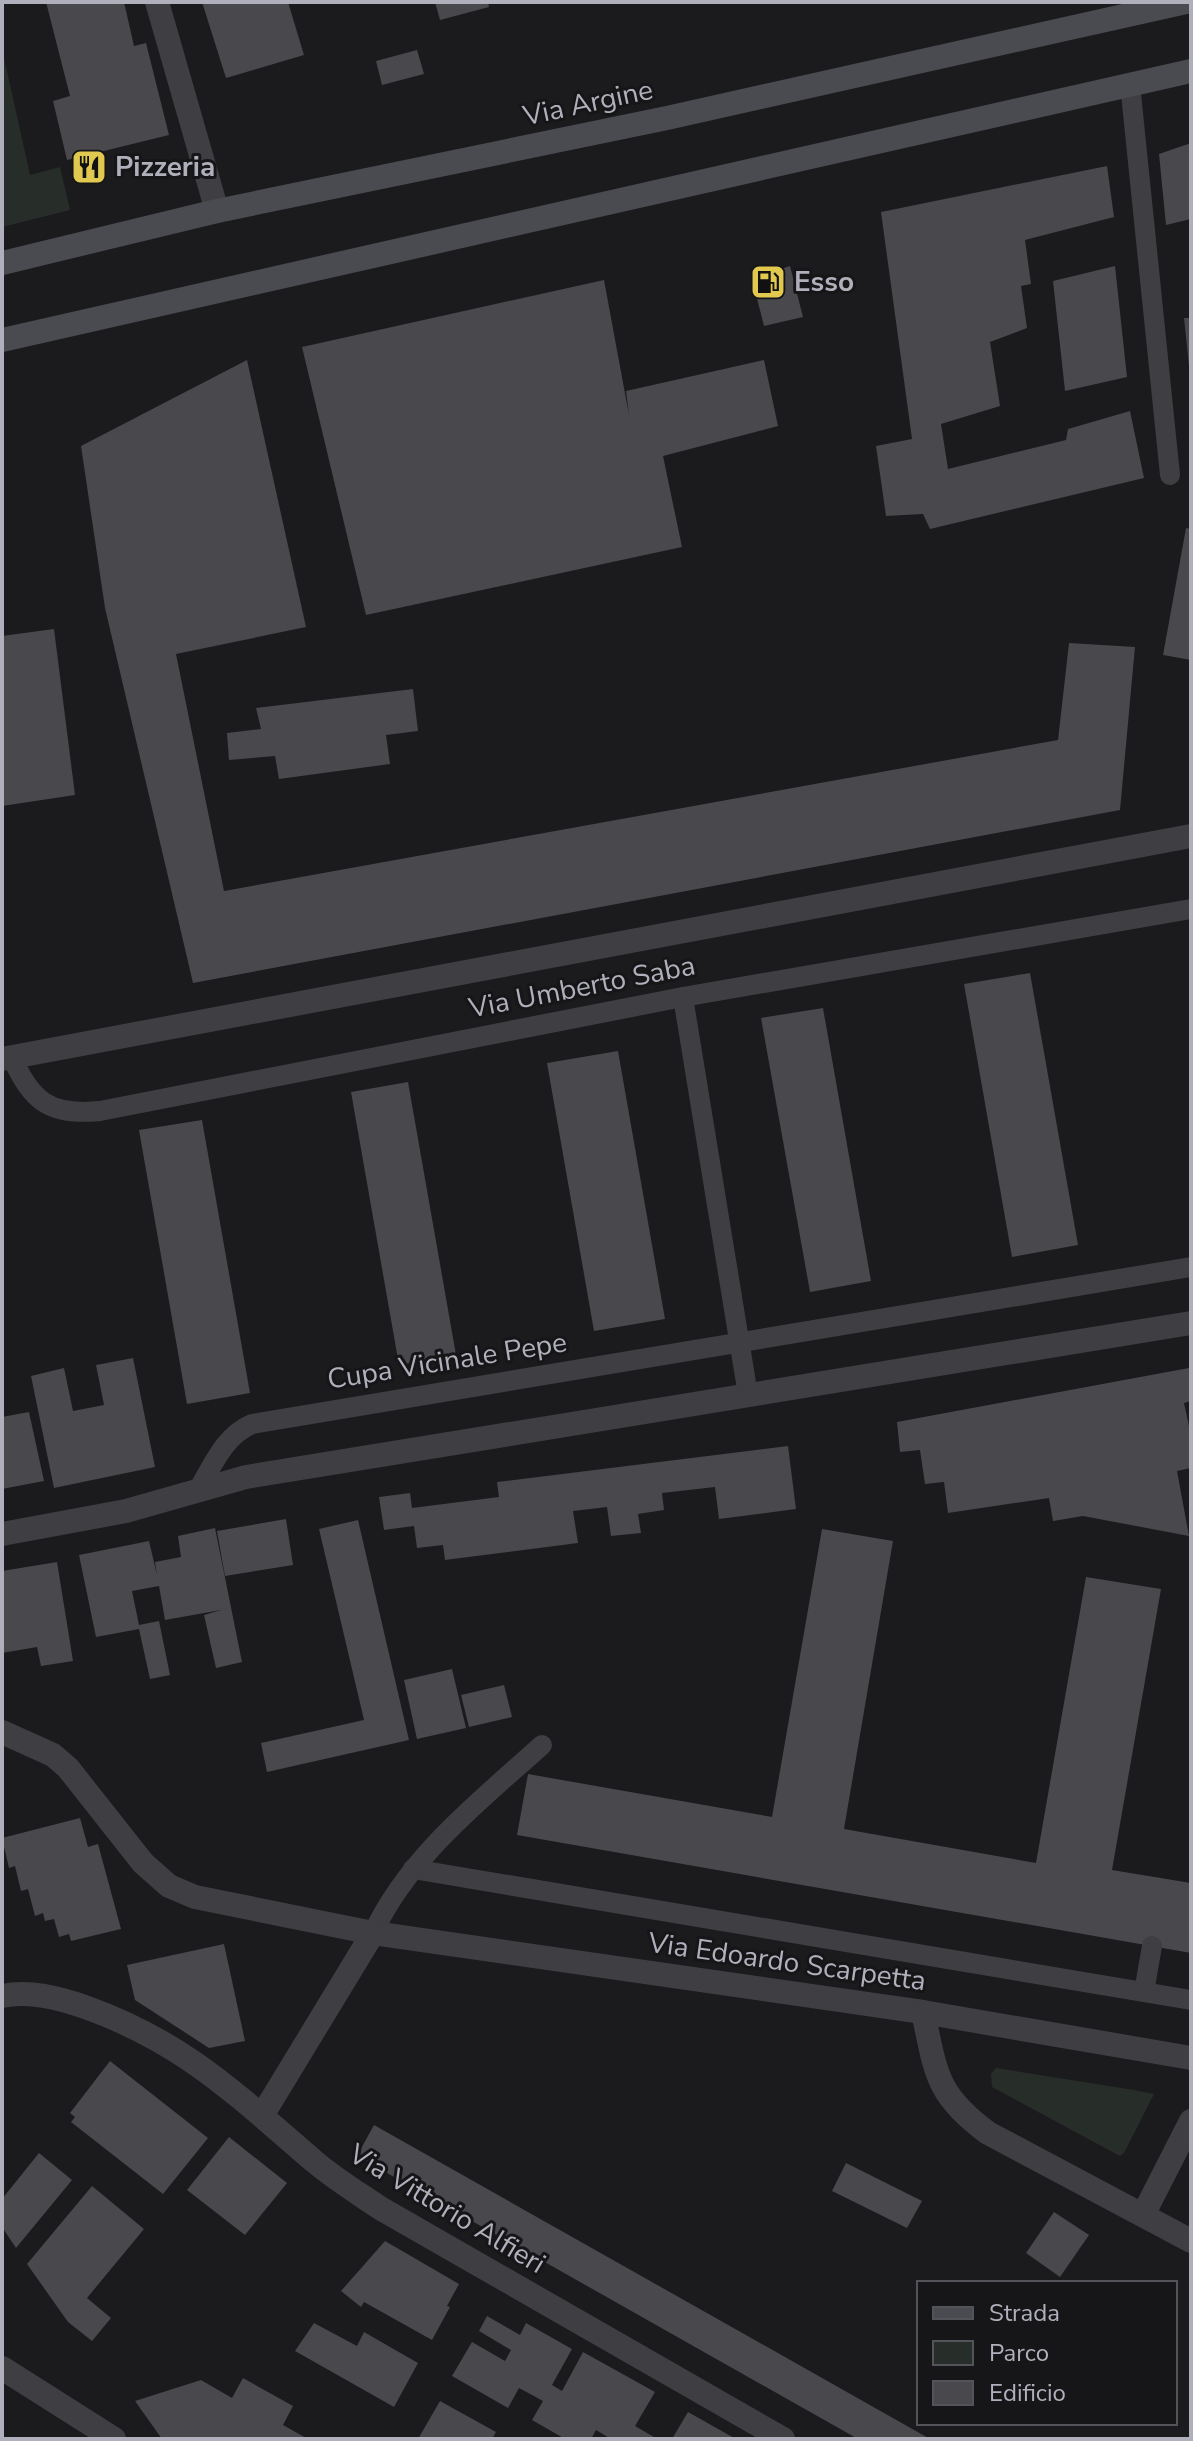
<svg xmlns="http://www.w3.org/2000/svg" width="1193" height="2441" viewBox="0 0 1193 2441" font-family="'Nunito Sans',sans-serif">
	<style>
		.green { fill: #272e29 }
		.building { fill: #48484d }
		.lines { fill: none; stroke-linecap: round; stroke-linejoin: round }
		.lane { stroke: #3e3e43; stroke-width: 20 }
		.street { stroke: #3e3e43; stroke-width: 24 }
		.secondary { stroke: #4a4b51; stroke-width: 24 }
		.labels { text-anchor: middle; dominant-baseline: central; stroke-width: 6; stroke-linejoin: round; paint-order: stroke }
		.street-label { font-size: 28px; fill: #afb0bb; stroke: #161618 }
		.poi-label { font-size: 28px; font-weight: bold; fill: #afb0bb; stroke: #161618; text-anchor: start }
	</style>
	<rect width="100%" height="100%" fill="#1b1b1d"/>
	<g class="green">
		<path d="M2,49l28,126 30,-8 10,43 -68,17z"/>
		<path d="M996,2068l138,22 20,4 -30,59 -4,3 -128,-69 -1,-13z"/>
	</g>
	<g class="building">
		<path d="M46,2h78l10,44 12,-3 23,92 -102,25 -14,-59 17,-5z"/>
		<path d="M202,2h86l16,53 -78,23z"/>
		<path d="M435,2h53l1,5 -49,13z"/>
		<path d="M417,50l7,24 -42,11 -6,-24z"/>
		<path d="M1191,143v76l-25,6 -7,-71z"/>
		<path d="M1107,166l7,51 -89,23 6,44 -10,2 6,42 -37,14 10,64 -59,18 7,45 118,-29 2,-11 62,-18 14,67 -214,51 -7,-15 -37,2 -10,-70 36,-7 -31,-227z"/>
		<path d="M790,266l13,51 -39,9 -12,-47z"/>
		<path d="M1115,266l12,111 -62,14 -12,-110z"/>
		<path d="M604,280l25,135 -3,-24 138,-31 14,66 -115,30 19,91 -316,68 -64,-268z"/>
		<path d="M1184,318h7v48h-2z"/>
		<path d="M247,360l59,267 -130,27 48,237 834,-151 11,-97 66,4 -15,163 -927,173 -88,-375 -24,-162z"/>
		<path d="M1186,528l5,1v131l-28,-5z"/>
		<path d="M54,629l21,166 -73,11v-170z"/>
		<path d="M413,689l5,42 -32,4 4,29 -111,15 -4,-23 -46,4 -2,-27 34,-4 -5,-21z"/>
		<path d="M1030,973l48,272 -66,12 -48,-273z"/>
		<path d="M823,1008l48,273 -61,11 -49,-274z"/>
		<path d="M618,1051l47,268 -71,12 -47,-268z"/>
		<path d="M408,1082l48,273 -57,10 -48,-273z"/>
		<path d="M202,1120l48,273 -63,11 -48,-274z"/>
		<path d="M133,1358l22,109 -101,21 -23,-112 33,-8 9,43 31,-6 -8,-40z"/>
		<path d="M1189,1368l2,33 -7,2 7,32v33l-14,3 12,65 -106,-20 -30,5 -4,-23 -101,15 -4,-31 -19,2 -5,-34 -20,2 -3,-30z"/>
		<path d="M29,1412l15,69 -42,8v-72z"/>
		<path d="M788,1446l8,63 -77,10 -4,-32 -53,6 2,17 -26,4 3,19 -30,3 -4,-29 -34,4 5,32 -133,17 -2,-15 -26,3 -3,-22 -30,4 -5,-33 31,-4 2,15 87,-11 -2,-15z"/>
		<path d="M286,1519l7,46 -68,11 -8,-45z"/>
		<path d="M358,1520l51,220 -142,32 -6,-29 103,-23 -45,-191z"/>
		<path d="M215,1528l27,134 -26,6 -12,-53 17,-5 -56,10 -6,-34 -27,5 7,34 20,-4 11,54 -20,4 -11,-50 -43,8 -17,-82 70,-14 8,34 -2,-13 26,-5 -3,-21z"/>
		<path d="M822,1529l71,12 -49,288 192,34 50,-286 75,12 -49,281 79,13v70l-674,-118 11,-61 244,43z"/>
		<path d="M57,1562l16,99 -32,5 -4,-19 -35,6v-82z"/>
		<path d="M452,1669l14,59 -49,11 -13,-59z"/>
		<path d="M504,1685l8,32 -43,10 -8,-32z"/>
		<path d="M80,1818l8,29 10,-3 23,85 -50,12 -2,-7 -10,3 -5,-18 -9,2 -2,-8 -8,3 -7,-27 -7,2 -6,-25 -6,2 -7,-30z"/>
		<path d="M224,1944l21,97 -36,7 -74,-48 -8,-35z"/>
		<path d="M110,2061l98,77 -45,56 -92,-72 4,-5 -5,-4z"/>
		<path d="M374,2125l556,314h-72l-501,-283z"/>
		<path d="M229,2137l58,46 -42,52 -58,-45z"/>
		<path d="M39,2153l33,27 -56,68 -14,-21v-28z"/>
		<path d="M846,2163l76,38 -15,27 -75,-37z"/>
		<path d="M92,2186l52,43 -57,69 24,20 -19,23 -24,-19 -41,-58z"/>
		<path d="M1054,2212l35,23 -29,42 -34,-24z"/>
		<path d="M385,2241l74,43 -12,22 3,1 -18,33 -68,-38 -3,5 -20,-16z"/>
		<path d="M487,2316l33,19 6,-12 46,26 -20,36 10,6 21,-39 72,40 -20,34 19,11 -1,2h-42l-15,-9 -5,9h-26l-33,-19 11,-19 -24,-13 -11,20 -56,-32 20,-34 33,19 6,-11 -32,-19z"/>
		<path d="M314,2323l43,23 7,-14 54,31 -24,44 -99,-56z"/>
		<path d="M243,2378l50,28 -10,19 25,14h-146l-27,-38 66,-21 31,18z"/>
		<path d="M440,2401l56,31 -4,7h-74z"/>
		<path d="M688,2412l48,27h-64z"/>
	</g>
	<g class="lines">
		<g class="lane">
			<path d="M1130,84l40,391"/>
			<path d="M683,997l65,398"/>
			<path d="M12,1057c19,45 39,59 88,54l583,-114 508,-88"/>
			<path d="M198,1490c15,-25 26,-54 54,-66l939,-157"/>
			<path d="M413,1869l778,131"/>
			<path d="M373,1933c36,-77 107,-132 169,-188"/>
			<path d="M1144,1992l8,-46"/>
		</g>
		<g class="street">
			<path d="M157,2l60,209"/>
			<path d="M2,1059l1189,-223"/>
			<path d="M2,1534l124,-23 120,-34 945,-154"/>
			<path d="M2,1732l51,23 15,13 75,95 26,23 26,11 178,36 550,79 268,46"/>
			<path d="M2,1996c27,-6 57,2 83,11 99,35 153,89 230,155 20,17 43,31 65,46l403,231"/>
			<path d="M923,2012c13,60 12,82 65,121l203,108"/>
			<path d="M263,2114l110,-181"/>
			<path d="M1143,2215l48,-94"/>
			<path d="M2,2368l112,71"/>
		</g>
		<g class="secondary">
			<path d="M2,263l215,-52 450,-93 519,-116"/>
			<path d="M2,340l1189,-269"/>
		</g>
	</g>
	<defs>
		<symbol id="restaurant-square" viewBox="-11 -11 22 22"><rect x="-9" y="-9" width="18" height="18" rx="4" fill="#e1c84f" stroke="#161618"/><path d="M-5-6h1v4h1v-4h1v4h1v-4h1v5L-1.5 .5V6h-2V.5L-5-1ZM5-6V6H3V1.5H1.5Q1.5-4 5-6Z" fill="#111"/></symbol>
		<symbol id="fuel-square" viewBox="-11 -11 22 22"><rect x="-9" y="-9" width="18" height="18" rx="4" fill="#e1c84f" stroke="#161618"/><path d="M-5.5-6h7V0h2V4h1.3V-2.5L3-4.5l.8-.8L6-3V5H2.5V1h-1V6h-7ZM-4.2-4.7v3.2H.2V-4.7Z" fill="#111"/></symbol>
	</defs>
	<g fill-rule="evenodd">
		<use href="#restaurant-square" x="69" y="147" width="40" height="40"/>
		<use href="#fuel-square" x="748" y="262" width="40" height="40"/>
	</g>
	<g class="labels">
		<g class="street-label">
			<text transform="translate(588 103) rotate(-12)">Via Argine</text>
			<text transform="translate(582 987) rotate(-11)">Via Umberto Saba</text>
			<text transform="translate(447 1361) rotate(-9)">Cupa Vicinale Pepe</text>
			<text transform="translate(787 1962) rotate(8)">Via Edoardo Scarpetta</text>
			<text transform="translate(447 2209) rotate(31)">Via Vittorio Alfieri</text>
		</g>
		<g class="poi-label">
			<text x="115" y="167">Pizzeria</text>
			<text x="794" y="282">Esso</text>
		</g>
	</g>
	<rect width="1193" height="2441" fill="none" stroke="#afb0bb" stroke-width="8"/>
	<rect x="917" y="2281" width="260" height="144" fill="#161618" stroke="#535459" stroke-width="2"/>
	<rect x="933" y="2307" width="40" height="12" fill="#4a4b51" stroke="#535459" stroke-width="2"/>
	<text x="989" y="2321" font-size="24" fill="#afb0bb">Strada</text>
	<rect x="933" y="2341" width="40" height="24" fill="#272e29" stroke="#535459" stroke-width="2"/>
	<text x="989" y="2361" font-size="24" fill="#afb0bb">Parco</text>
	<rect x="933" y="2381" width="40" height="24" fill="#48484d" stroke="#535459" stroke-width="2"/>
	<text x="989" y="2401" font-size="24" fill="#afb0bb">Edificio</text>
</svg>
